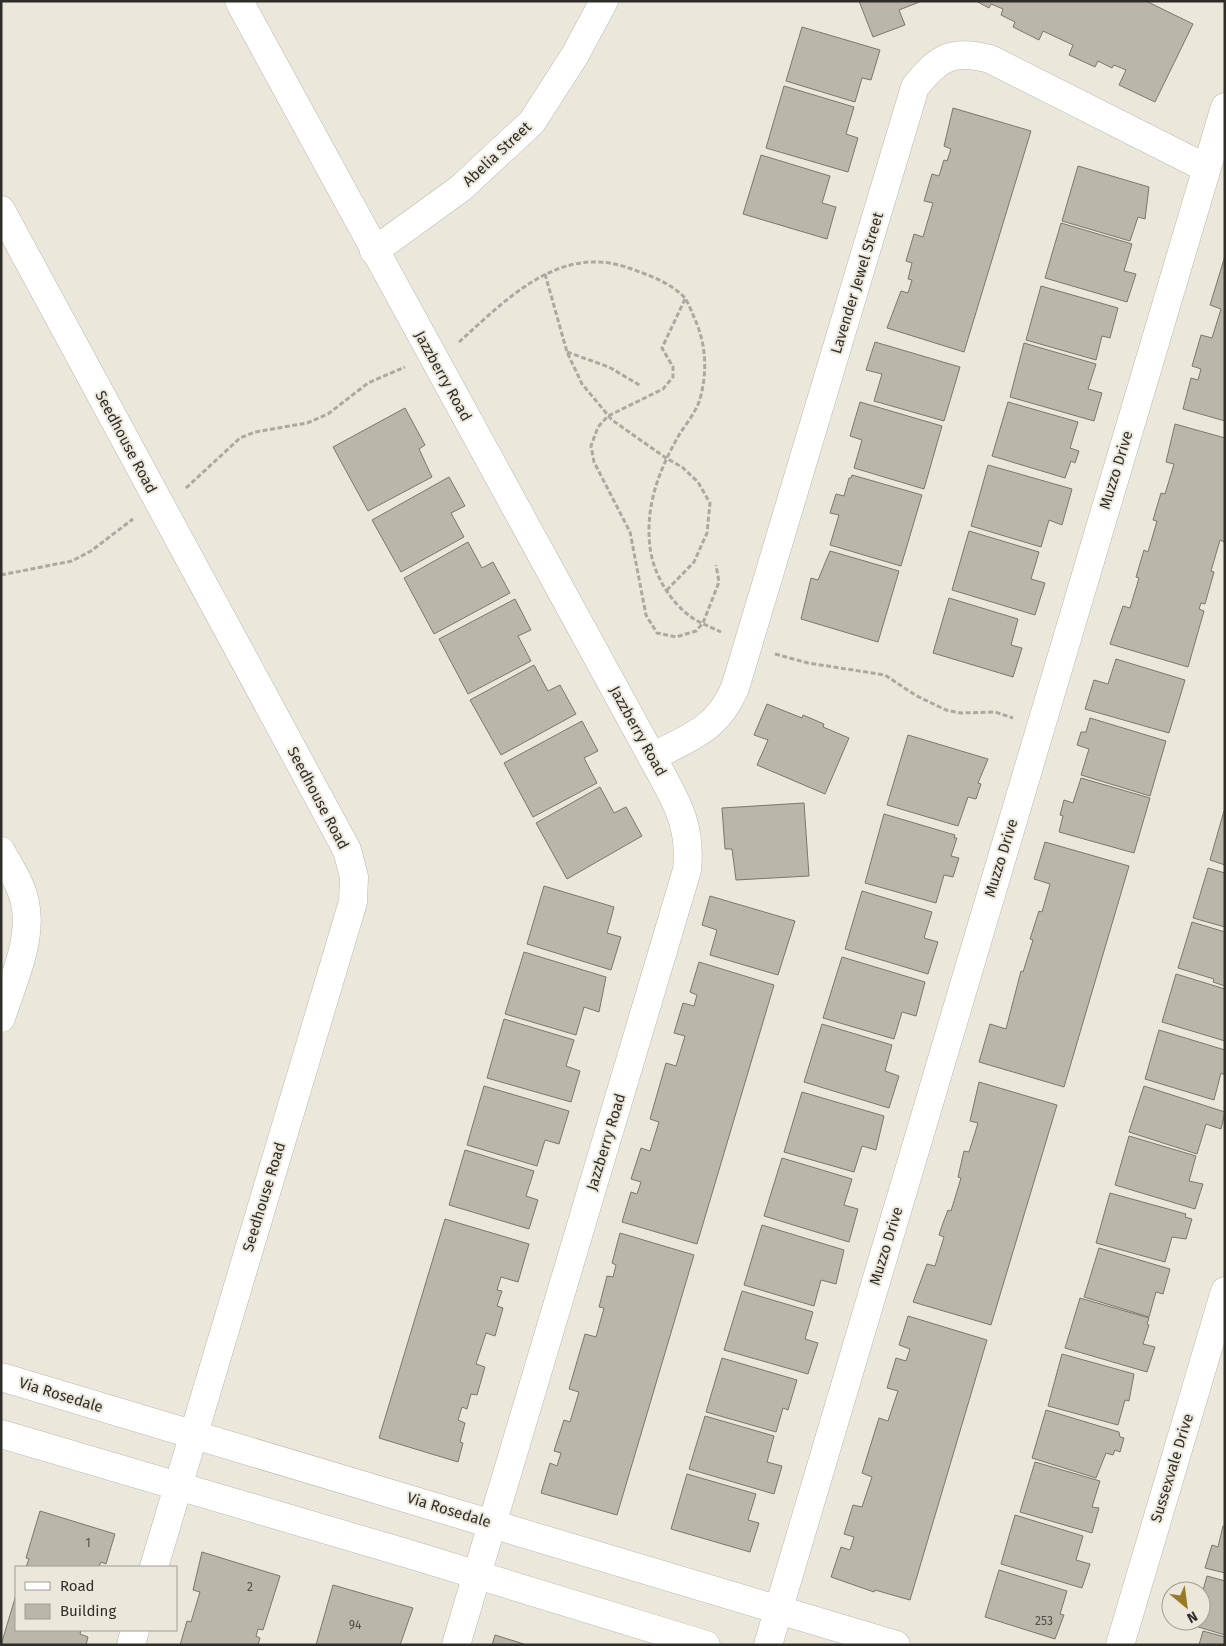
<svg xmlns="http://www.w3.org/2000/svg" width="1226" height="1646" viewBox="0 0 1226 1646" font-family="'Fira Sans',sans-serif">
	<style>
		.building { fill: #bab6aa; stroke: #7c776c }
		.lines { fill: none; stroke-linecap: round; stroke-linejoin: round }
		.minor-casing { stroke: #bbb7ab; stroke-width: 29 }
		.path { stroke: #ada9a0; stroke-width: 3; stroke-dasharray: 5 2.5; stroke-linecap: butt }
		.minor { stroke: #fff; stroke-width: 28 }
		.labels { text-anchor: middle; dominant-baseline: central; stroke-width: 4; stroke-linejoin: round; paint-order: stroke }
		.number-label { font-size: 12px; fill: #524f48 }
		.street-label { font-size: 15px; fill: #2f2d28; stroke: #ece7db }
	</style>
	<rect width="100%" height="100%" fill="#ece7db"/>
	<g class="building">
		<path d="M859,1h63l-23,9 6,15 -32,12z"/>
		<path d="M976,1h170l47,23 -38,78 -36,-17 7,-15 -12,-5 -2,3 -14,-7 -3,6 -26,-12 4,-10 -30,-14 -4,9 -26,-13 2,-5 -14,-7 2,-6 -12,-5 -2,4z"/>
		<path d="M802,27l78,23 -9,30 -9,-2 -7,24 -69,-21z"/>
		<path d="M784,86l70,21 -8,27 12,4 -10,34 -82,-24z"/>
		<path d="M953,108l78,23 -67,221 -77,-24 14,-37 7,2 4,-13 -4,-1 4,-16 -6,-2 8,-27 9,3 10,-34 -9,-2 8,-27 7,2 5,-16 3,1 4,-12 -7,-3z"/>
		<path d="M761,155l69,21 -8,27 14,4 -9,32 -84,-25z"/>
		<path d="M1078,166l71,21 -4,32 -7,-2 -8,24 -68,-20z"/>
		<path d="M1061,223l71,21 -8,27 12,3 -9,28 -82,-24z"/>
		<path d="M1225,256v165l-42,-12 8,-31 7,2 3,-11 -9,-3 9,-31 11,3 9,-29 -11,-4z"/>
		<path d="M1041,286l77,22 -8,30 -8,-2 -6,24 -70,-20z"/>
		<path d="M875,342l85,25 -16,54 -70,-20 8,-27 -16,-4z"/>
		<path d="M1024,343l72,21 -8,25 14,4 -8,28 -84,-24z"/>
		<path d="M860,402l82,24 -18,63 -70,-21 8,-28 -12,-4z"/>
		<path d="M1008,402l70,20 -8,26 9,3 -4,12 -4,-2 -6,17 -73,-22z"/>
		<path d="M405,408l20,37 -6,4 13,28 -64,34 -35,-64z"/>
		<path d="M1175,424l50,14v102l-1,2 -4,-2 -9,31 3,1 -9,32 -4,-1 -2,6 5,2 -16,56 -78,-23 13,-38 7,2 9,-30 -3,-1 8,-27 4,2 9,-31 -4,-1 8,-27 4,1 9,-30 -8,-2z"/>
		<path d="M988,465l84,24 -10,36 -13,-5 -8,27 -70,-21z"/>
		<path d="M852,475l70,20 -21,71 -71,-21 9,-30 -9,-2 6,-19 8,2 5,-18h2z"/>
		<path d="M449,477l16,29 -14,7 13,24 -63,35 -29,-52z"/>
		<path d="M969,531l70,21 -8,27 14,4 -10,32 -83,-25z"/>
		<path d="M468,542l14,26 11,-6 17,31 -76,41 -30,-56z"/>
		<path d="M830,551l69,20 -21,71 -77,-23 10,-41 7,2z"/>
		<path d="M949,598l69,21 -7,26 11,3 -9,29 -80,-24z"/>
		<path d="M515,599l16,31 -13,6 13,25 -63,33 -29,-55z"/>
		<path d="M1116,659l69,21 -16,53 -84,-24 9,-29 14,4z"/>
		<path d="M534,665l14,26 12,-6 16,29 -75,41 -31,-55z"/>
		<path d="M767,704l35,14 1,-3 21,9 -1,3 26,11 -24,56 -68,-29 11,-25 -14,-5z"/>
		<path d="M1090,718l76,23 -16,55 -69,-21 8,-26 -12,-4 4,-13h5z"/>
		<path d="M582,721l16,30 -14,7 13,25 -64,34 -29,-54z"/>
		<path d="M908,735l80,24 -10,24 3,1 -5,15 -8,-2 -10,29 -71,-21z"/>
		<path d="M1081,778l69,20 -16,55 -75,-21 4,-16 -3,-1 4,-15 9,3z"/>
		<path d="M600,787l14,26 12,-6 16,29 -75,43 -31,-56z"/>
		<path d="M804,803l5,73 -73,4 -4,-31h-7l-3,-41z"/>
		<path d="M1224,811l1,1v53l-15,-5z"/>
		<path d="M884,814l71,21 -1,3h3l-6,18 8,2 -6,19 -9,-2 -8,28 -71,-20z"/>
		<path d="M1045,842l84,24 -65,221 -85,-25 11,-38 16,5 15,-58 2,1 10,-32 -3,-1 9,-28 3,1 8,-28 -16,-5z"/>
		<path d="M1208,868l17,5v54l-32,-9z"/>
		<path d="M544,886l70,21 -7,26 14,4 -10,33 -84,-26z"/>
		<path d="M862,891l70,21 -8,26 14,4 -10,32 -83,-25z"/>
		<path d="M710,896l85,25 -17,54 -68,-20 7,-25 -15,-5z"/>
		<path d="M1192,922l33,10v54l-12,-4 1,-3 -36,-11z"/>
		<path d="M524,952l82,25 -7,35 -15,-5 -8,28 -71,-21z"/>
		<path d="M842,957l83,25 -9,34 -14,-4 -8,27 -71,-21z"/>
		<path d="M699,962l75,23 -77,259 -75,-22 9,-30 6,2 4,-12 -10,-3 10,-31 9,3 9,-29 -9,-3 16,-56 10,3 9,-30 -11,-3 9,-30 11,3 3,-11 -7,-3z"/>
		<path d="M1176,974l49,15v52l-63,-19z"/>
		<path d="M504,1019l70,21 -8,26 14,5 -9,31 -84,-24z"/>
		<path d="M822,1024l70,21 -7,26 14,5 -10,32 -85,-26z"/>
		<path d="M1159,1030l66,20v25l-4,-2 -7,27 -69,-21z"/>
		<path d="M979,1082l78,23 -66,220 -78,-23 14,-38 8,2 9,-29 -5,-2 4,-12 5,-13 3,1 10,-33 -3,-1 6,-26 5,1 9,-29 -8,-2z"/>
		<path d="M484,1086l85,25 -10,33 -14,-4 -8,26 -70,-21z"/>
		<path d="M1144,1086l81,26 -4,17 -15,-5 -9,30 -68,-22z"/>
		<path d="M802,1092l82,24 -8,34 -14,-4 -8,26 -70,-20z"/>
		<path d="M1129,1136l67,20 -7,25 14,3 -8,25 -80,-24z"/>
		<path d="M465,1150l69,21 -8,25 12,4 -9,29 -80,-24z"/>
		<path d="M782,1158l70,21 -8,26 14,4 -9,33 -85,-26z"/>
		<path d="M1110,1193l76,21 -1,3 7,2 -6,20 -14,-2 -7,25 -69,-19z"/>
		<path d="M445,1219l84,25 -11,38 -17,-5 -4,13 5,1 -5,15 6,2 -8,28 -9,-3 -10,31 9,3 -8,28 -6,-1 -4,15 -5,-2 -4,13 7,3 -5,19 3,1 -5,19 -79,-24z"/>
		<path d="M762,1225l82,25 -8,34 -15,-4 -7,26 -70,-21z"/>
		<path d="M620,1233l74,22 -77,260 -76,-22 9,-30 7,3 4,-13 -7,-2 10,-31 6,2 9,-30 -10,-3 16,-55 11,3 8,-29 -5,-1 8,-31 6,1 3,-12 -4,-2z"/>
		<path d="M1099,1248l71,21 -7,25 -7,-2 -7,25 -65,-20z"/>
		<path d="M742,1291l71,21 -8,27 13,4 -10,31 -84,-24z"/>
		<path d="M1080,1298l69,20 -2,6 2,1 -6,19 12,3 -8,25 -82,-24z"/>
		<path d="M908,1316l79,24 -77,260 -35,-10 -1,2 -43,-15 10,-30 9,3 4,-13 -10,-3 9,-29 9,2 10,-30 -10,-4 17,-55 9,3 10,-30 -11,-3 9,-30 10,3 4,-12 -11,-4z"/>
		<path d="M1062,1354l72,20 -5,27 -4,-1 -7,25 -70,-19z"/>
		<path d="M722,1358l75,22 -9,30 -5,-2 -7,24 -70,-20z"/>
		<path d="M1046,1410l73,22 1,5 4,1 -4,14 -5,-2 -2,5 -7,-2 -10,25 -64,-20z"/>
		<path d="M705,1416l69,20 -7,26 15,4 -8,28 -85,-25z"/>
		<path d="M1035,1462l65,19 -8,26 7,1 -7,25 -72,-21z"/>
		<path d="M687,1474l69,20 -8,26 11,3 -9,29 -79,-23z"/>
		<path d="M40,1511l75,23 -9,30 -5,-2 -2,5h-73l3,-8 -3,-1z"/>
		<path d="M1015,1515l68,21 -7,24 14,4 -8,24 -81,-24z"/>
		<path d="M1223,1526h2v47l-20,-5 7,-23 6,2z"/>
		<path d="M202,1552l78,24 -17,54 -5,-1 -2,7 4,2 -2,7h-78l7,-24 4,1 9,-30 -7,-2z"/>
		<path d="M999,1570l68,21 -7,23 4,1 -9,24 -70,-22z"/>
		<path d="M1207,1576l18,5v54l-30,-9 2,-5h4l2,-22 -2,-2z"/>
		<path d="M333,1585l80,23 -13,37h-84z"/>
		<path d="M16,1595v35h65l-1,4 8,3 -2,8h-85z"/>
		<path d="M1203,1631l22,6v8h-26z"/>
		<path d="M495,1635l32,10h-35z"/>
	</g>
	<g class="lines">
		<defs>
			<g id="minor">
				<path d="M239,1l413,756c22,41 40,65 35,113l-231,775"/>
				<path d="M1,210l346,640 7,27 -1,25 -199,665"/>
				<path d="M374,251l87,-63 71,-66 43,-67 29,-54"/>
				<path d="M652,757c38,-20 65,-27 83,-69l180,-601c24,-30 37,-38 75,-28l216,109"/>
				<path d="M1,851c9,17 21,34 24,52 8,37 -13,80 -24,115"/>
				<path d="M1,1377l895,268"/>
				<path d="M1,1434l408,120 297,91"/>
				<path d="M131,1645l4,-15"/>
				<path d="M768,1645l457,-1538"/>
				<path d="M1120,1645l105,-354"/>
			</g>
		</defs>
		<use href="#minor" class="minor-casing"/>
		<g class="path">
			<path d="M545,274l22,78 15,32 30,36 54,38 16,9 16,15 12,21 -3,30 -13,29 -27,28"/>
			<path d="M685,299l-23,49 11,19v10l-10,12 -55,27 -10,11 -7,19 3,16 36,70 16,83 11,18 19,4 20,-6 7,-8 16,-41 -3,-17"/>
			<path d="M459,342c47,-42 100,-99 170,-74 19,7 41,14 56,30 3,5 6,12 8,17 13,27 15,55 7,84 -4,13 -14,25 -21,36 -20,35 -34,71 -29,112 3,27 21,57 44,72 9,5 18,9 27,13"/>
			<path d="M567,352l42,15 32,19"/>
			<path d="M186,488l54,-50 15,-6 52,-9 21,-9 40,-31 37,-16"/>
			<path d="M1,575l71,-14 19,-10 42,-32"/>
			<path d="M775,654l33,9 77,12 30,20 31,15 15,3 34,-1 18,6"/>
		</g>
		<use href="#minor" class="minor"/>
	</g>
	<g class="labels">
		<g class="number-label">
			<text x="88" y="1543">1</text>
			<text x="250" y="1587">2</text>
			<text x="1044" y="1621">253</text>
			<text x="355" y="1625">94</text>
		</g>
		<g class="street-label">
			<text transform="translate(497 154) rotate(-43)">Abelia Street</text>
			<text transform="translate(857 283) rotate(-73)">Lavender Jewel Street</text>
			<text transform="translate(443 376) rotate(61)">Jazzberry Road</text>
			<text transform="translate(126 442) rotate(62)">Seedhouse Road</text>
			<text transform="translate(1116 470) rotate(-73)">Muzzo Drive</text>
			<text transform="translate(638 731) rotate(61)">Jazzberry Road</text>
			<text transform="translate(318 798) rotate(62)">Seedhouse Road</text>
			<text transform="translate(1001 858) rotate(-73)">Muzzo Drive</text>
			<text transform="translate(606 1142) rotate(-73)">Jazzberry Road</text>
			<text transform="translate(264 1197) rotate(-73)">Seedhouse Road</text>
			<text transform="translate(886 1246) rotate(-73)">Muzzo Drive</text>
			<text transform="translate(61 1395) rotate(17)">Via Rosedale</text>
			<text transform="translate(1172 1468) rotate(-73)">Sussexvale Drive</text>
			<text transform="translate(449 1510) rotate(17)">Via Rosedale</text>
		</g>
	</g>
	<rect width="1226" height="1646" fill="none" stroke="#2f2d28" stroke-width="5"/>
	<rect x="15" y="1566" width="162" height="65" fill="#ece7db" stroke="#a09d93"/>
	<rect x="25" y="1582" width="25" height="8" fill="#ffffff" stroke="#a09d93"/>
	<text x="60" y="1591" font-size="15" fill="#2f2d28">Road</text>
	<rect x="25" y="1604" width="25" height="15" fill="#bab6aa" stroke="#a09d93"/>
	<text x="60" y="1616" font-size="15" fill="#2f2d28">Building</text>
	<g transform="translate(1186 1606) rotate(151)"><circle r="24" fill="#ece7db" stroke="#a09d93"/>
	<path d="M0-4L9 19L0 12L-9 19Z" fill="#977a23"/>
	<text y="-8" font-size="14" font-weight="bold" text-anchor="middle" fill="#2f2d28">N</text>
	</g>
</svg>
